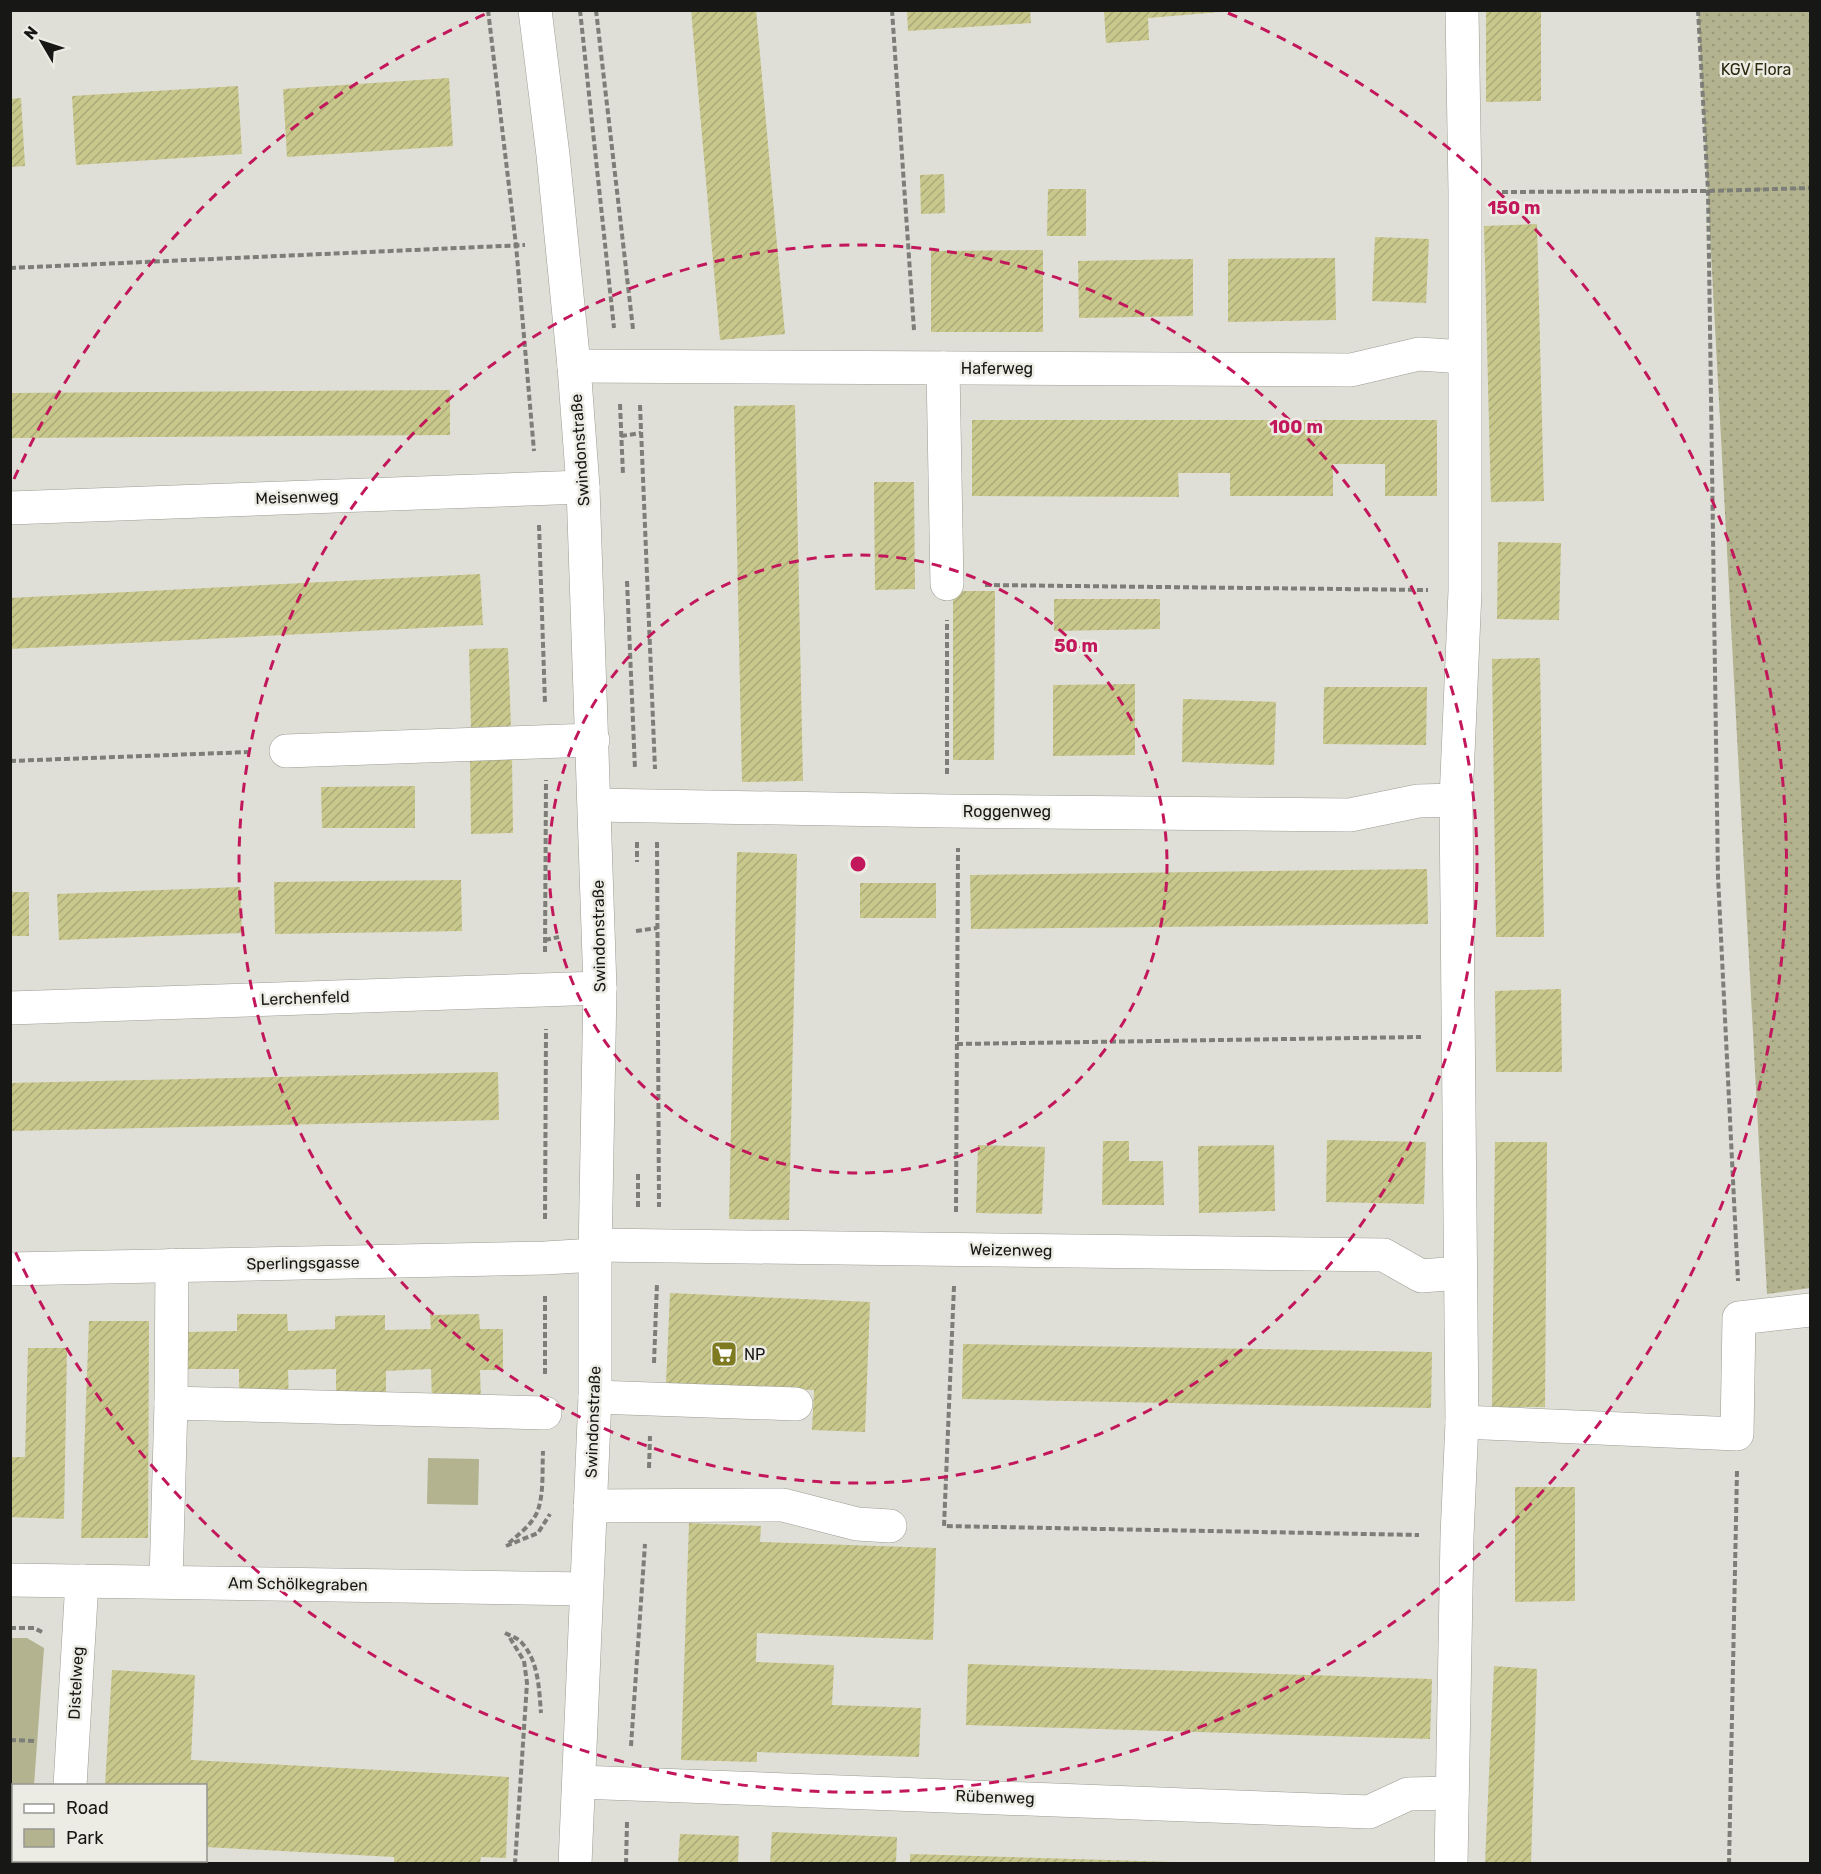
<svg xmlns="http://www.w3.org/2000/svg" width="1821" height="1874" viewBox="0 0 1821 1874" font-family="Rubik,sans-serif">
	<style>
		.grass { fill: url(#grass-dots) }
		.park { fill: #b3b38f }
		.building { fill: url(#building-hatch) }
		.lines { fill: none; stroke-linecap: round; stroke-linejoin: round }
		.minor-casing { stroke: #9c9c94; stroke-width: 34 }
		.path { stroke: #7e7e79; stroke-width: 4; stroke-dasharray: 6 3; stroke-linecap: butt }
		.minor { stroke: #fff; stroke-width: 33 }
		.ring { fill: none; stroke: #c2185b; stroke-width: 3; stroke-dasharray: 10 8 }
		.labels { text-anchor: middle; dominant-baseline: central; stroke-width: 5; stroke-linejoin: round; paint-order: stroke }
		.park-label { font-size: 16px; fill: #2b2a0f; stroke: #ecece4 }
		.street-label { font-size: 16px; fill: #171715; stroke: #ecece4 }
		.poi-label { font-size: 16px; fill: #171715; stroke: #ecece4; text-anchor: start }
		.centre { fill: #c2185b; stroke: #ecece4; stroke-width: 3 }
		.ring-label { font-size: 18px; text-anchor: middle; font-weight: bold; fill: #c2185b; stroke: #ecece4; stroke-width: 5; stroke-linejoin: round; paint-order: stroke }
	</style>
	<defs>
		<pattern id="grass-dots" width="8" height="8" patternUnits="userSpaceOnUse" patternTransform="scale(1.5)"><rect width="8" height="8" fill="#b3b38f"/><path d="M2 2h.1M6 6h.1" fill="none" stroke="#99997a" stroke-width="1.8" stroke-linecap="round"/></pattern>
		<pattern id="building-hatch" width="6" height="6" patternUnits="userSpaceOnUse" patternTransform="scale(1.5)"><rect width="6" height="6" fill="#c8c78c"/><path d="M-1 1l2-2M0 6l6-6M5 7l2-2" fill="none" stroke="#abaa78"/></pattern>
	</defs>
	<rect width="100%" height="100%" fill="#dfdfd7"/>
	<path class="grass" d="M1698,11h112v1277l-43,6z"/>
	<g class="park">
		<path d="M428,1458l51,1 -1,46 -51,-1z"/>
		<path d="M10,1638h17l17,10 -10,137 -20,1v74l14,1v2h-17z"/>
	</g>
	<g class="building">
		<path d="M691,10h65l29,324 -65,6z"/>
		<path d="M907,10h123l1,13 -123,8z"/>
		<path d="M1104,10h117v2l-73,6 1,22 -43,3z"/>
		<path d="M1486,10h55v91l-55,1z"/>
		<path d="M449,78l4,68 -166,11 -4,-68z"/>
		<path d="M238,86l4,68 -166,11 -4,-69z"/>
		<path d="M21,98l4,68 -15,1v-68z"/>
		<path d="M944,174l1,39 -24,1 -1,-39z"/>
		<path d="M1048,189h38v47h-39z"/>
		<path d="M1537,224l7,277 -53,1 -7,-276z"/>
		<path d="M1375,237l54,2 -3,64 -54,-2z"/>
		<path d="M1043,250v82h-112v-81z"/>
		<path d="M1335,258l1,62 -108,2v-63z"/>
		<path d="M1193,259v57l-114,2 -1,-57z"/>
		<path d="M450,390v45l-440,3v-45z"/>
		<path d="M795,405l8,376 -61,1 -8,-376z"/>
		<path d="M972,420h465v76h-52v-32h-52v32h-103v-23h-52l1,24 -207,-1z"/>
		<path d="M874,482h40l1,107 -40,1z"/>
		<path d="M1498,542l63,1 -2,77 -62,-1z"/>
		<path d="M480,574l3,51 -473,24v-51z"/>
		<path d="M953,591h42l-1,169h-41z"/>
		<path d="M1054,599h106v30l-106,2z"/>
		<path d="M508,648l3,80 -40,1 -2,-80z"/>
		<path d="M1540,658l4,279h-48l-4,-278z"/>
		<path d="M1135,684v71l-82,1v-71z"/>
		<path d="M1324,687h103l-1,58 -103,-1z"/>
		<path d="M1183,699l93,3 -2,63 -92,-3z"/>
		<path d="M512,755l1,78 -42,1 -1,-78z"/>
		<path d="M415,786v42h-93l-1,-41z"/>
		<path d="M737,852l60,2 -8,366 -60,-1z"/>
		<path d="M1427,869l1,55 -457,5 -1,-54z"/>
		<path d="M461,880l1,51 -187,3 -1,-52z"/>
		<rect x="860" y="883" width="76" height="35"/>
		<path d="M240,887l2,46 -183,7 -2,-46z"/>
		<rect x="10" y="892" width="19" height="44"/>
		<path d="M1561,989l1,83h-66l-1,-81z"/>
		<path d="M498,1072l1,48 -489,11v-48z"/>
		<path d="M1327,1140l99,2 -2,62 -98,-2z"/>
		<path d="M1103,1141h26v20h34l1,44h-62z"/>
		<path d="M1495,1142h52l-2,265h-53z"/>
		<path d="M978,1145l67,2 -3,67 -66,-1z"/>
		<path d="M1274,1145l1,66 -76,2 -1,-67z"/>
		<path d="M670,1293l200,9 -5,130 -53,-2 2,-40 -148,-6z"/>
		<path d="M237,1314h50l1,17 47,-2v-13l50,-1v15l46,-1 -1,-14 49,-1 1,15h23v41h-23l1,32h-49l-1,-33 -45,2v32l-50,1v-35l-48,1 1,31 -50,1v-33h-51v-37l49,-1z"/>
		<path d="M89,1321h60l-1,217h-67z"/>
		<path d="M963,1344l469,8 -1,56 -469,-9z"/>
		<path d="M28,1348h39l-3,171 -54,-2v-60h15z"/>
		<path d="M1515,1487h60v114l-60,1z"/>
		<path d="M689,1523l72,3 -1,16 176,6 -3,92 -176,-7 -1,29 78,3 -2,40 89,3 -2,49 -162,-5v10l-76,-2z"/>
		<path d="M968,1664l464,15 -2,60 -464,-14z"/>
		<path d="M1494,1666l43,3 -6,194h-46z"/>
		<path d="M112,1670l83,5 -4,85 318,17 -3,81 -25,-1 -1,6h-86v-6l-188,-10v-62h-101z"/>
		<path d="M772,1832l125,5 -1,26h-126z"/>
		<path d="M680,1834l59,2 -1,27h-60z"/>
		<path d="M910,1854l264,8v1h-264z"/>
	</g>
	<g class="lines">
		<defs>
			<g id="minor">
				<path d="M535,10l18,145 21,211 9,121 17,501 -5,267v142l-20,467"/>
				<path d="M574,366l777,4 68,-16 45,3"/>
				<path d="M943,368l4,216"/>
				<path d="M10,508l573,-21"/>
				<path d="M286,751l307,-11"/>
				<path d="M595,805l352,6 403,4 68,-14 38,-1"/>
				<path d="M10,1008l590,-20"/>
				<path d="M596,1245l788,10 37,21 39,-3"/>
				<path d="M10,1269l535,-11 50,-3"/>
				<path d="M595,1397l201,7"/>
				<path d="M171,1403l374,10"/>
				<path d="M1462,1422l275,12 2,-116 71,-8"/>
				<path d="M590,1506l193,-1 74,19 33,2"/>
				<path d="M10,1580l576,9"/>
				<path d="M166,1581l5,-178 1,-138"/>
				<path d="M579,1782l790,30 39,-18 44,-1"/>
				<path d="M70,1786l12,-205"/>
				<path d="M66,1864v-4"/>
				<path d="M1451,1864l6,-328 5,-114 -6,-622 9,-209v-399l-3,-182"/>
			</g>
		</defs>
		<use href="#minor" class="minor-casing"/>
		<g class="path">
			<path d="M488,10l28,235 18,206"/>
			<path d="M580,10l34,318"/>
			<path d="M596,10l37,319"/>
			<path d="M892,10l22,320"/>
			<path d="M1698,10l10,181 10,686 20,404"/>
			<path d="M1502,192l206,-1 102,-3"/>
			<path d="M10,268l515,-23"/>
			<path d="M620,404l3,71"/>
			<path d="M640,405l15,364"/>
			<path d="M621,436l20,-3"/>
			<path d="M539,525l6,178"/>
			<path d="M627,581l8,188"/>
			<path d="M985,585l443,5"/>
			<path d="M10,761l240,-9"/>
			<path d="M947,774v-154"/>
			<path d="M637,842v20"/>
			<path d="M657,842l2,365"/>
			<path d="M636,931l21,-3"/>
			<path d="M545,940l14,-3"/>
			<path d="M545,952l1,-172"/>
			<path d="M957,1044l464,-7"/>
			<path d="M638,1207v-35"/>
			<path d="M956,1212l2,-364"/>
			<path d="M545,1219l1,-190"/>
			<path d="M954,1286l-10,240 475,9"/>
			<path d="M545,1296v79"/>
			<path d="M654,1363l3,-80"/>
			<path d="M649,1468l1,-32"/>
			<path d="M509,1543c10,-9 24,-19 29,-33 6,-18 4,-40 5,-59"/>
			<path d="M506,1546l32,-13 12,-19"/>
			<path d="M10,1628h24l8,4"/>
			<path d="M505,1633c6,3 13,5 17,10 17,19 17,47 19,70"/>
			<path d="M510,1638l14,23 3,22 -12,181"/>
			<path d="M10,1740l26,1"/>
			<path d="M631,1746l14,-202"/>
			<path d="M10,1854h4"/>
			<path d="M626,1864l1,-42"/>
			<path d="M1729,1864l8,-393"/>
		</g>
		<use href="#minor" class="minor"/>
	</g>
	<g class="ring">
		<circle cx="858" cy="864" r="309"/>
		<circle cx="858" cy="864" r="619"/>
		<path d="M14 479A928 928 0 0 1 488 13M1228 13A928 928 0 1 1 14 1249"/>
	</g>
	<defs>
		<symbol id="supermarket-square" viewBox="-11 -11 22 22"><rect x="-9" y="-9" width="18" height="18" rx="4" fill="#7d7a20" stroke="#ecece4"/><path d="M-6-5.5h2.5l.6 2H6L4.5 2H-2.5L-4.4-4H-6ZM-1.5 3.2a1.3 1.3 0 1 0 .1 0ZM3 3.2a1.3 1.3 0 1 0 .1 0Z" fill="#fff"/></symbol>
	</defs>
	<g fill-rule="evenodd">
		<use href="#supermarket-square" x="709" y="1339" width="30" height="30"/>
	</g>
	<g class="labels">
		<g class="park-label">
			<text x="1756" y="69">KGV Flora</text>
		</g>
		<g class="street-label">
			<text x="997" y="368">Haferweg</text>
			<text transform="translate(580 450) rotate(-94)">Swindonstraße</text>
			<text transform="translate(297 497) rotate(-2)">Meisenweg</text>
			<text x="1007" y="811">Roggenweg</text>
			<text transform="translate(599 936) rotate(-91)">Swindonstraße</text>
			<text transform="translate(305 998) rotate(-2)">Lerchenfeld</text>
			<text transform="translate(1011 1250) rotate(1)">Weizenweg</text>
			<text transform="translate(303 1263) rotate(-1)">Sperlingsgasse</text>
			<text transform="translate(593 1422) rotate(-88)">Swindonstraße</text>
			<text transform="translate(298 1584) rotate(1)">Am Schölkegraben</text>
			<text transform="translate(76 1683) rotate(-87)">Distelweg</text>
			<text transform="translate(995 1797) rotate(2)">Rübenweg</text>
		</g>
		<g class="poi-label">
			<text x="744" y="1354">NP</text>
		</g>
	</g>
	<circle cx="858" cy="864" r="9" class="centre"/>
	<g class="ring-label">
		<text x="1514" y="214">150 m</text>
		<text x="1296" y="433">100 m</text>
		<text x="1076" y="652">50 m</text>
	</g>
	<rect width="1821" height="1874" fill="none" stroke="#171715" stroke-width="24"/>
	<rect x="12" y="1784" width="195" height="78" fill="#ecece4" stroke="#979791" stroke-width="1.5"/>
	<rect x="24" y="1804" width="30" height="9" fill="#ffffff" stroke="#979791" stroke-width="1.5"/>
	<text x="66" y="1814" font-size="18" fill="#171715">Road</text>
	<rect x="24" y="1829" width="30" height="18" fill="#b3b38f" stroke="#979791" stroke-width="1.5"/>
	<text x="66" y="1844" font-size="18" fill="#171715">Park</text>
	<g transform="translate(42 42) rotate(309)" stroke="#ecece4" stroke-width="4.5" paint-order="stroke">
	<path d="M0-4.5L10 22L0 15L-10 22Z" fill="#171715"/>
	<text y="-9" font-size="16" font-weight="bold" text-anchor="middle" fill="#171715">N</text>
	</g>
</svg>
